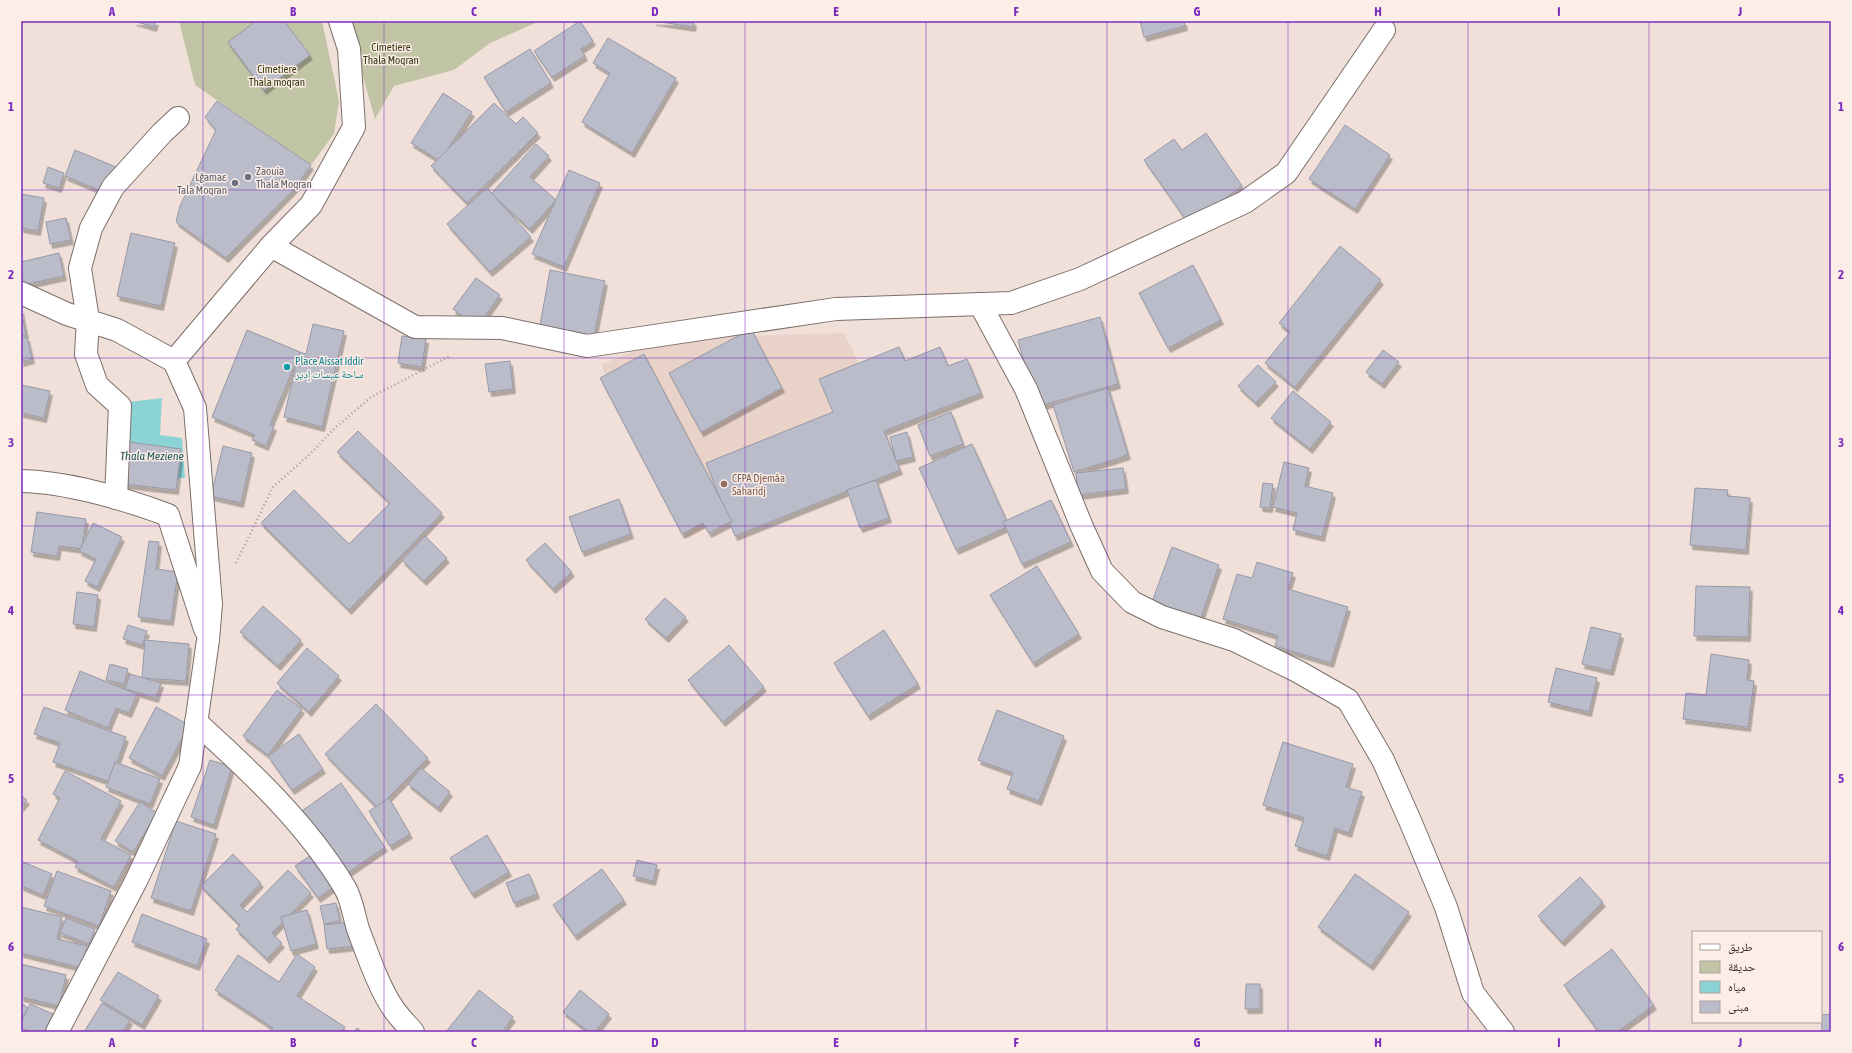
<svg xmlns="http://www.w3.org/2000/svg" width="1852" height="1053" viewBox="0 0 1852 1053" font-family="'Asap Condensed','Noto Naskh Arabic',sans-serif">
	<style>
		.built { fill: #e9d2c8 }
		.green { fill: #c1c5a5 }
		.water { fill: #8cd3d6 }
		.building { fill: #babcc9; stroke: #9799a6; filter: url(#shadow) }
		.lines { fill: none; stroke-linecap: round; stroke-linejoin: round }
		.minor-casing { stroke: #7c6f69; stroke-width: 24 }
		.path { stroke: #a69a95; stroke-width: 2.5; stroke-dasharray: 1 3; stroke-linecap: butt }
		.minor { stroke: #fff; stroke-width: 22 }
		.grid { fill: none; stroke: #7b2cbf; stroke-width: 1; stroke-opacity: 0.55 }
		.worship-dot { fill: #6b7280; stroke: #fdede7; stroke-width: 1.5 }
		.culture-dot { fill: #0f9aa8; stroke: #fdede7; stroke-width: 1.5 }
		.education-dot { fill: #8d6e63; stroke: #fdede7; stroke-width: 1.5 }
		.labels { text-anchor: middle; dominant-baseline: central; stroke-width: 3; stroke-linejoin: round; paint-order: stroke }
		.park-label { font-size: 11px; fill: #33360d; stroke: #fdede7 }
		.worship-label { font-size: 11px; fill: #5b616d; stroke: #fdede7; text-anchor: start }
		.culture-label { font-size: 11px; fill: #0d838f; stroke: #fdede7; text-anchor: start }
		.education-label { font-size: 11px; fill: #785e54; stroke: #fdede7; text-anchor: start }
		.water-label { font-size: 12px; font-style: italic; fill: #1c585b; stroke: #fdede7 }
		.neatline { fill: none; stroke: #7b2cbf; stroke-width: 1.5 }
		.grid-label { font-size: 13px; text-anchor: middle; font-weight: bold; fill: #7b2cbf }
	</style>
	<defs>
		<filter id="shadow"><feDropShadow dx="2.5" dy="4.5" stdDeviation="0" flood-color="#0004"/></filter>
	</defs>
	<rect width="100%" height="100%" fill="#f0e0d9"/>
	<path class="built" d="M844,333l47,95 -204,111 -86,-174 61,-27z"/>
	<g class="green">
		<path d="M179,21h143l17,80 -5,33 -23,31 -116,-80z"/>
		<path d="M347,21h193l-50,22 -36,27 -60,16 -19,33z"/>
	</g>
	<path class="water" d="M162,398l-2,37 22,3 3,40 -56,-1v-75z"/>
	<g class="building">
		<path d="M134,21h22l-2,6z"/>
		<path d="M256,21h28l26,34 -46,35 -36,-48z"/>
		<path d="M580,21l13,20 -12,8 4,7 -33,21 -18,-26z"/>
		<path d="M654,21h40l-1,6z"/>
		<path d="M1140,21h44l1,5 -41,11z"/>
		<path d="M608,38l68,40 -44,75 -50,-31 28,-49 -17,-10z"/>
		<path d="M530,49l21,34 -45,29 -22,-35z"/>
		<path d="M443,93l29,19 -32,49 -29,-18z"/>
		<path d="M217,101l94,64 -16,23 -69,70 -50,-36 4,-16 36,-76 -11,-13z"/>
		<path d="M494,103l22,21 7,-7 15,16 -71,70 -36,-37z"/>
		<path d="M1345,125l45,30 -35,54 -46,-30z"/>
		<path d="M1206,133l36,53 -53,38 -45,-64 30,-21 8,11z"/>
		<path d="M536,144l13,12 -19,21 26,23 -26,29 -39,-35z"/>
		<path d="M75,150l46,19 -10,26 -46,-19z"/>
		<path d="M48,167l16,6 -5,15 -16,-5z"/>
		<path d="M569,170l31,13 -36,84 -32,-13z"/>
		<path d="M487,188l44,49 -41,35 -43,-48z"/>
		<path d="M21,194l23,4 -6,33 -17,-3z"/>
		<path d="M66,218l5,22 -21,4 -4,-22z"/>
		<path d="M131,233l44,10 -14,63 -44,-10z"/>
		<path d="M1340,246l41,34 -86,107 -30,-24 25,-31 -11,-9z"/>
		<path d="M59,253l5,23 -41,9 -2,-23z"/>
		<path d="M1193,265l28,55 -53,28 -29,-55z"/>
		<path d="M550,270l55,11 -11,55 -54,-11z"/>
		<path d="M476,278l24,17 -23,32 -24,-18z"/>
		<path d="M21,309l5,26 -5,1z"/>
		<path d="M1100,317l18,67 -82,23 -18,-67z"/>
		<path d="M313,324l31,7 -22,96 -38,-10 15,-65 7,2z"/>
		<path d="M751,329l31,59 -81,44 -32,-59z"/>
		<path d="M247,330l53,22 -30,73 4,1 -8,20 -14,-6 3,-5 -43,-18z"/>
		<path d="M402,336l24,3 -4,28 -24,-4z"/>
		<path d="M27,337l5,22 -11,3v-24z"/>
		<path d="M899,347l6,14 35,-14 8,19 19,-7 14,34 -97,38 16,39 -165,66 -29,-73 127,-51 -14,-33z"/>
		<path d="M1383,350l16,12 -17,22 -16,-12z"/>
		<path d="M644,354l88,167 -23,12 -6,-10 -21,11 -82,-156z"/>
		<path d="M510,361l3,28 -24,3 -4,-28z"/>
		<path d="M1258,365l18,17 -20,21 -18,-17z"/>
		<path d="M21,385l29,6 -6,27 -23,-5z"/>
		<path d="M1108,388l20,67 -54,17 -21,-67z"/>
		<path d="M1293,391l38,31 -21,27 -39,-31z"/>
		<path d="M951,412l12,32 -33,12 -12,-31z"/>
		<path d="M358,431l84,82 -93,97 -88,-87 33,-33 55,54 41,-41 -53,-51z"/>
		<path d="M907,432l6,25 -17,4 -6,-24z"/>
		<path d="M129,442l52,7 -5,41 -52,-6z"/>
		<path d="M972,444l37,82 -53,24 -37,-82z"/>
		<path d="M223,446l29,7 -11,50 -30,-7z"/>
		<path d="M1284,462l25,6 -4,18 28,7 -11,44 -29,-7 4,-17 -24,-6z"/>
		<path d="M1123,468l3,21 -48,6 -2,-22z"/>
		<path d="M876,480l13,38 -29,10 -13,-38z"/>
		<path d="M1263,483l10,1 -3,24 -10,-1z"/>
		<path d="M1695,488l33,2 -1,6 23,2 -4,52 -56,-5z"/>
		<path d="M619,499l12,35 -49,18 -13,-35z"/>
		<path d="M1051,500l20,42 -49,22 -19,-42z"/>
		<path d="M37,512l49,7 -4,30 -23,-3 -2,10 -26,-4z"/>
		<path d="M93,523l29,14 -25,50 -12,-6 11,-22 -17,-8z"/>
		<path d="M425,536l22,22 -23,23 -22,-21z"/>
		<path d="M149,541l10,1 -3,27 22,3 -7,49 -33,-4z"/>
		<path d="M545,543l27,29 -19,17 -27,-29z"/>
		<path d="M1172,547l47,18 -19,55 -48,-18z"/>
		<path d="M1257,562l36,11 -5,16 60,18 -17,56 -56,-17 3,-10 -55,-17 14,-45 15,4z"/>
		<path d="M1037,566l42,68 -46,29 -43,-68z"/>
		<path d="M1696,586l54,1 -2,50 -54,-1z"/>
		<path d="M77,592l21,3 -4,32 -21,-3z"/>
		<path d="M665,598l21,19 -20,21 -21,-19z"/>
		<path d="M263,606l38,34 -23,26 -38,-34z"/>
		<path d="M128,625l19,6 -5,14 -19,-6z"/>
		<path d="M1591,627l30,7 -10,37 -29,-7z"/>
		<path d="M884,630l34,54 -50,32 -34,-53z"/>
		<path d="M145,640l44,4 -3,37 -44,-3z"/>
		<path d="M729,645l35,42 -41,35 -35,-42z"/>
		<path d="M307,648l32,28 -30,36 -32,-29z"/>
		<path d="M1711,654l38,6 -2,20 7,1 -6,46 -65,-8 3,-26 20,2z"/>
		<path d="M110,664l18,5 -4,15 -18,-4z"/>
		<path d="M1556,668l41,10 -8,34 -41,-10z"/>
		<path d="M80,671l57,23 -8,19 -13,-5 -8,20 -43,-18z"/>
		<path d="M130,674l31,9 -5,15 -31,-9z"/>
		<path d="M277,690l25,19 -34,46 -25,-19z"/>
		<path d="M376,704l52,54 -50,50 -53,-54z"/>
		<path d="M44,707l82,30 -16,45 -57,-20 7,-19 -26,-9z"/>
		<path d="M156,707l33,18 -27,51 -33,-18z"/>
		<path d="M997,710l67,26 -25,65 -32,-12 6,-16 -35,-13z"/>
		<path d="M299,734l24,35 -31,21 -24,-34z"/>
		<path d="M1283,742l70,22 -7,23 16,5 -13,41 -14,-5 -8,28 -32,-10 9,-28 -41,-13z"/>
		<path d="M210,760l22,7 -18,58 -23,-8z"/>
		<path d="M115,762l45,17 -10,25 -44,-17z"/>
		<path d="M421,768l29,24 -12,16 -30,-24z"/>
		<path d="M65,771l56,30 -20,38 30,16 -17,32 -39,-20 3,-6 -40,-21 22,-42 -7,-4z"/>
		<path d="M341,783l44,64 -42,29 -44,-63z"/>
		<path d="M21,796l6,4 -6,7z"/>
		<path d="M389,798l21,36 -20,12 -21,-35z"/>
		<path d="M140,802l17,11 -24,39 -18,-11z"/>
		<path d="M176,821l40,13 -25,77 -40,-13z"/>
		<path d="M487,835l22,37 -37,22 -22,-36z"/>
		<path d="M314,853l22,32 -18,13 -23,-32z"/>
		<path d="M233,854l28,29 -21,22 7,7 41,-42 23,23 -39,40 10,10 -15,16 -31,-30 4,-4 -39,-39z"/>
		<path d="M637,860l20,5 -4,16 -20,-5z"/>
		<path d="M21,861l31,13 -9,21 -22,-9z"/>
		<path d="M602,869l22,31 -49,36 -22,-31z"/>
		<path d="M57,871l54,20 -12,35 -55,-20z"/>
		<path d="M529,874l8,20 -23,9 -8,-20z"/>
		<path d="M1355,874l54,38 -38,54 -53,-39z"/>
		<path d="M1580,877l23,25 -41,40 -24,-26z"/>
		<path d="M336,903l4,18 -16,3 -4,-18z"/>
		<path d="M21,907l41,10 -5,22 30,7 -5,22 -61,-15z"/>
		<path d="M307,910l9,34 -25,7 -10,-34z"/>
		<path d="M142,914l65,25 -10,27 -65,-24z"/>
		<path d="M66,918l29,11 -6,15 -29,-11z"/>
		<path d="M352,922l3,24 -28,3 -3,-24z"/>
		<path d="M1612,949l42,56 -37,27h-18l-35,-47z"/>
		<path d="M297,954l18,13 -18,29 48,31 -4,5h-71l3,-4 -58,-38 23,-35 41,27z"/>
		<path d="M21,964l45,11 -7,31 -38,-9z"/>
		<path d="M118,972l41,24 -17,29 -42,-25z"/>
		<path d="M1246,984h14v25h-15z"/>
		<path d="M479,990l34,27 -11,15h-56z"/>
		<path d="M580,990l29,24 -14,18h-6l-26,-20z"/>
		<path d="M21,1003l7,5 -7,12z"/>
		<path d="M102,1003l28,17 -7,12h-39z"/>
		<path d="M30,1004l23,10 -9,18h-13l-10,-4v-6z"/>
		<path d="M1831,1014v18h-9l-1,-17z"/>
		<path d="M357,1028l5,4h-8z"/>
	</g>
	<g class="lines">
		<defs>
			<g id="minor">
				<path d="M271,246l144,81 87,1 85,18 249,-37 175,-6 69,-24 165,-77 41,-29 98,-143"/>
				<path d="M21,293l46,21 50,16 57,31 21,47 16,196 -3,36 -18,126 -54,115 -79,151"/>
				<path d="M980,304l46,85 56,138 20,44 30,31 30,15 72,23 63,31 51,29 35,60 28,63 35,84 27,86 30,39"/>
				<path d="M174,361l97,-115 40,-41 43,-78 -5,-78 -9,-28"/>
				<path d="M21,481c46,1 104,18 147,34l37,114"/>
				<path d="M116,498l4,-92 -23,-21 -11,-31 2,-34 -8,-52 11,-40 22,-41 49,-54 16,-15"/>
				<path d="M196,722c55,50 111,102 149,166 7,12 9,28 13,41 9,24 22,62 37,82 6,8 12,14 18,21"/>
			</g>
		</defs>
		<use href="#minor" class="minor-casing"/>
		<path class="path" d="M236,563l37,-76 38,-34 23,-24 37,-32 79,-41"/>
		<use href="#minor" class="minor"/>
	</g>
	<path class="grid" d="M203,21v1011M384,21v1011M564,21v1011M745,21v1011M926,21v1011M1107,21v1011M1288,21v1011M1468,21v1011M1649,21v1011M21,190h1810M21,358h1810M21,526h1810M21,695h1810M21,863h1810"/>
	<g class="worship-dot">
		<circle cx="248" cy="177" r="4"/>
		<circle cx="235" cy="183" r="4"/>
	</g>
	<circle class="culture-dot" cx="287" cy="367" r="4"/>
	<circle class="education-dot" cx="724" cy="484" r="4"/>
	<g class="labels">
		<g class="park-label">
			<text x="391" y="47">Cimetiere<tspan x="391" dy="13">Thala Moqran</tspan></text>
			<text x="277" y="69">Cimetiere<tspan x="277" dy="13">Thala moqran</tspan></text>
		</g>
		<g class="worship-label">
			<text x="256" y="171">Zaouia<tspan x="256" dy="13">Thala Moqran</tspan></text>
			<text x="227" y="177" text-anchor="end">Lǧamaε<tspan x="227" dy="13">Tala Moqran</tspan></text>
		</g>
		<g class="culture-label">
			<text x="295" y="361">Place Aissat Iddir<tspan x="295" dy="13">ساحة عيسات إدير</tspan></text>
		</g>
		<g class="education-label">
			<text x="732" y="478">CFPA Djemâa<tspan x="732" dy="13">Saharidj</tspan></text>
		</g>
		<g class="water-label">
			<text x="152" y="456">Thala Meziene</text>
		</g>
	</g>
	<rect width="1852" height="1053" fill="none" stroke="#fdede7" stroke-width="44"/>
	<rect x="1692" y="931" width="130" height="92" fill="#fdede7" stroke="#aca09b"/>
	<rect x="1700" y="944" width="20" height="6" fill="#ffffff" stroke="#aca09b"/>
	<text x="1728" y="951" font-size="12" fill="#322d2a">طريق</text>
	<rect x="1700" y="961" width="20" height="12" fill="#c1c5a5" stroke="#aca09b"/>
	<text x="1728" y="971" font-size="12" fill="#322d2a">حديقة</text>
	<rect x="1700" y="981" width="20" height="12" fill="#8cd3d6" stroke="#aca09b"/>
	<text x="1728" y="991" font-size="12" fill="#322d2a">مياه</text>
	<rect x="1700" y="1001" width="20" height="12" fill="#babcc9" stroke="#aca09b"/>
	<text x="1728" y="1011" font-size="12" fill="#322d2a">مبنى</text>
	<rect x="22" y="22" width="1808" height="1009" class="neatline"/>
	<g class="grid-label">
		<text x="112" y="16">A</text>
		<text x="293" y="16">B</text>
		<text x="474" y="16">C</text>
		<text x="655" y="16">D</text>
		<text x="836" y="16">E</text>
		<text x="1016" y="16">F</text>
		<text x="1197" y="16">G</text>
		<text x="1378" y="16">H</text>
		<text x="1559" y="16">I</text>
		<text x="1740" y="16">J</text>
		<text x="11" y="111">1</text>
		<text x="1841" y="111">1</text>
		<text x="11" y="279">2</text>
		<text x="1841" y="279">2</text>
		<text x="11" y="447">3</text>
		<text x="1841" y="447">3</text>
		<text x="11" y="615">4</text>
		<text x="1841" y="615">4</text>
		<text x="11" y="783">5</text>
		<text x="1841" y="783">5</text>
		<text x="11" y="951">6</text>
		<text x="1841" y="951">6</text>
		<text x="112" y="1047">A</text>
		<text x="293" y="1047">B</text>
		<text x="474" y="1047">C</text>
		<text x="655" y="1047">D</text>
		<text x="836" y="1047">E</text>
		<text x="1016" y="1047">F</text>
		<text x="1197" y="1047">G</text>
		<text x="1378" y="1047">H</text>
		<text x="1559" y="1047">I</text>
		<text x="1740" y="1047">J</text>
	</g>
</svg>
